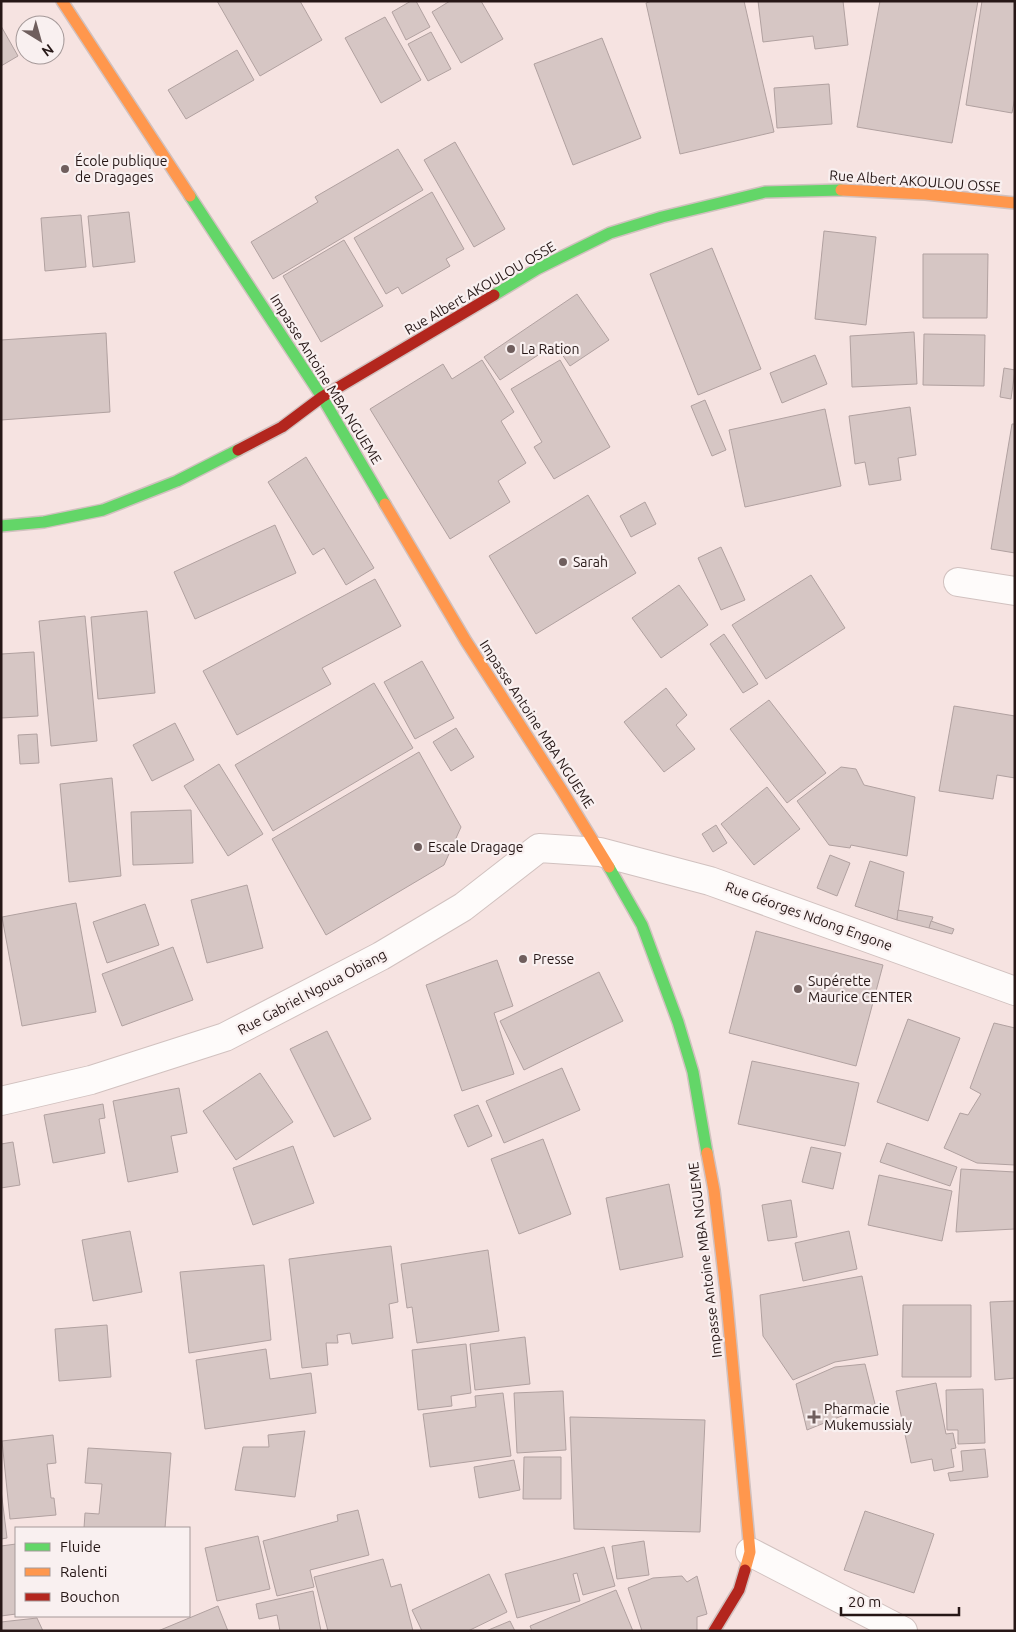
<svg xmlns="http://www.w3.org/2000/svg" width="1016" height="1632" viewBox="0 0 1016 1632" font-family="Ubuntu,sans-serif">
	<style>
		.building { fill: #d6c6c4; stroke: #b1a1a0 }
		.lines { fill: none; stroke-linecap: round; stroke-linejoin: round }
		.street-casing { stroke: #d1c1bf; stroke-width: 30 }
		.fast-casing { stroke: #d1c1bf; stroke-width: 14 }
		.slow-casing { stroke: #d1c1bf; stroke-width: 14 }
		.jam-casing { stroke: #d1c1bf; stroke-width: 14 }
		.street { stroke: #fefbfa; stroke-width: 28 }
		.fast { stroke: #63d668; stroke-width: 11 }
		.slow { stroke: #ff974d; stroke-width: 11 }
		.jam { stroke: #b3261e; stroke-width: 11 }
		.poi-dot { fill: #6f5e5d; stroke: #f9f0f0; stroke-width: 2 }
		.labels { text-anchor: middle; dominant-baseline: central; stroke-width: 4.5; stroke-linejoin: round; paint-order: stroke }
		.poi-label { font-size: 14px; fill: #261716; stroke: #f9f0f0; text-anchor: start }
		.street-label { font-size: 14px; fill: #261716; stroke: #f9f0f0 }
	</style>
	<rect width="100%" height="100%" fill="#f6e3e1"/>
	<g class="building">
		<path d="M217,1h83l22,39 -62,36z"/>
		<path d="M411,1h5l14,26 -24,13 -14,-28z"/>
		<path d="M450,1h31l22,38 -42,24 -29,-51z"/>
		<path d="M652,1h92l30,131 -94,22 -34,-151z"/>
		<path d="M758,1h85l5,44 -33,4 -2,-13 -50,6z"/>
		<path d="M880,1h98l-26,142 -95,-16z"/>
		<path d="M982,1h33v96l-3,16 -46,-8z"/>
		<path d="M385,17l36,63 -40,23 -36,-65z"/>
		<path d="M1,26l17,30 -17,10z"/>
		<path d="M431,32l20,37 -23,12 -20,-37z"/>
		<path d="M602,38l39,100 -68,27 -39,-101z"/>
		<path d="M237,50l17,30 -68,39 -18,-29z"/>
		<path d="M829,84l3,40 -55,4 -3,-40z"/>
		<path d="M455,142l50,87 -31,18 -50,-87z"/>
		<path d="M398,149l25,41 -150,89 -22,-37 67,-40 -3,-5z"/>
		<path d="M432,192l32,57 -18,10 4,7 -48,28 -4,-7 -12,7 -32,-56z"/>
		<path d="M129,212l6,50 -42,5 -5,-51z"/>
		<path d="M81,215l5,52 -41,4 -4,-53z"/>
		<path d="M824,231l52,6 -10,88 -51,-6z"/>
		<path d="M344,240l39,66 -62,36 -38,-66z"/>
		<path d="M712,248l49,121 -63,26 -48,-121z"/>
		<path d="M923,254h65l-1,64h-64z"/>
		<path d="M577,294l32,46 -39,26 -15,-22 -55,36 -16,-23z"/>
		<path d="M914,332l3,52 -65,3 -2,-51z"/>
		<path d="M106,333l4,79 -109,8v-80z"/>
		<path d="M924,334l61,1 -1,51 -61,-1z"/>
		<path d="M815,355l12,29 -45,19 -12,-30z"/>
		<path d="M482,360l32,52 -13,9 25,42 -28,18 12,21 -60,37 -80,-130 73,-45 9,15z"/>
		<path d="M560,360l50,87 -56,32 -20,-32 8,-5 -31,-53z"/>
		<path d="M1004,368l11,2 -4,29 -11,-2z"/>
		<path d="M705,400l21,50 -14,6 -21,-50z"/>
		<path d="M910,407l6,48 -18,3 3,22 -32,5 -4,-23 -10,2 -6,-48z"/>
		<path d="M825,409l16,77 -96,21 -16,-77z"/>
		<path d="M1012,424h3v129l-24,-4z"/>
		<path d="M306,457l68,111 -28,17 -22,-37 -11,7 -45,-73z"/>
		<path d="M588,495l48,78 -100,61 -47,-78z"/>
		<path d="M645,502l11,22 -25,13 -11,-21z"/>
		<path d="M275,525l21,48 -101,46 -21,-47z"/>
		<path d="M721,547l24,53 -24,10 -23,-52z"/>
		<path d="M811,575l34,53 -79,51 -34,-54z"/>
		<path d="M375,579l26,47 -79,42 9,16 -94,51 -34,-64z"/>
		<path d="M679,585l29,40 -47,33 -29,-40z"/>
		<path d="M147,611l8,82 -57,6 -7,-82z"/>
		<path d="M85,616l12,125 -46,5 -12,-125z"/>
		<path d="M724,634l34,50 -15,9 -33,-49z"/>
		<path d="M34,652l4,64 -37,2v-64z"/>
		<path d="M422,661l32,57 -39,21 -31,-57z"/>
		<path d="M374,683l39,65 -140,83 -38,-66z"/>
		<path d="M666,688l21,27 -11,10 19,24 -31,23 -40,-50z"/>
		<path d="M769,700l57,73 -39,30 -57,-74z"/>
		<path d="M954,706l61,10v62l-18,-3 -4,24 -54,-8z"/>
		<path d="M175,723l19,37 -42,21 -19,-36z"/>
		<path d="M456,728l18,29 -23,14 -18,-29z"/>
		<path d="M37,734l2,29 -19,1 -2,-29z"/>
		<path d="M419,752l42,75 -17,38 -118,70 -54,-96z"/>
		<path d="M219,764l44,70 -35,22 -44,-70z"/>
		<path d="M841,767l15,2 8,16 51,12 -8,59 -56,-11 -1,3 -21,-3 -32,-44z"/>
		<path d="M112,778l9,98 -52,6 -9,-98z"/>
		<path d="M767,787l33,42 -46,36 -33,-41z"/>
		<path d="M191,810l2,53 -60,2 -2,-53z"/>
		<path d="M716,825l11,18 -14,9 -11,-18z"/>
		<path d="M830,855l20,8 -13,33 -20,-8z"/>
		<path d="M870,861l34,11 -7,48 -42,-14z"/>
		<path d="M247,885l16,63 -56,15 -16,-63z"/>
		<path d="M76,903l20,109 -74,14 -20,-109z"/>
		<path d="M145,904l14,41 -52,18 -14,-41z"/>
		<path d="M898,910l35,7 -4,11 -32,-8z"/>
		<path d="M931,921l23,8 -2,5 -23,-6z"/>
		<path d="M756,931l127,34 -27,101 -127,-33z"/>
		<path d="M173,947l20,53 -71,26 -20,-52z"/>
		<path d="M497,960l16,46 -19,7 20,61 -52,17 -36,-106z"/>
		<path d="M599,972l24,49 -99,49 -24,-49z"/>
		<path d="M908,1019l52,19 -32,83 -51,-19z"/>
		<path d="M994,1023l21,5v137l-38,-2 -33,-15 16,-35 8,2 13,-21 -11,-6z"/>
		<path d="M327,1031l44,88 -37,18 -44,-88z"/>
		<path d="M752,1061l107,22 -14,63 -107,-22z"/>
		<path d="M562,1068l18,42 -76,33 -18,-42z"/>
		<path d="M260,1073l33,49 -57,38 -33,-49z"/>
		<path d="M179,1088l8,45 -16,3 7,36 -50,10 -15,-81z"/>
		<path d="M103,1104l2,14 -6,1 6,34 -52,10 -9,-48z"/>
		<path d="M478,1105l14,31 -24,11 -14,-32z"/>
		<path d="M543,1139l28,75 -52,20 -28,-75z"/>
		<path d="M13,1142l7,43 -19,3v-44z"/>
		<path d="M887,1143l70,24 -7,19 -70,-24z"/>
		<path d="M293,1146l21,57 -61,22 -20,-57z"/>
		<path d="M811,1147l30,6 -8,36 -31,-7z"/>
		<path d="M961,1169l54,3v57l-59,3z"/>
		<path d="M879,1175l73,16 -10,50 -74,-16z"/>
		<path d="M669,1184l14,73 -63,13 -14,-72z"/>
		<path d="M791,1200l6,37 -29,4 -6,-36z"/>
		<path d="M130,1231l12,61 -49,9 -11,-61z"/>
		<path d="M849,1231l8,38 -54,12 -8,-38z"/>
		<path d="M391,1246l7,56 -9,2 4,34 -41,6 -2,-11 -13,2 1,8h-12l2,22 -26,3 -13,-109z"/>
		<path d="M488,1250l11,81 -82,12 -5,-36 -5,1 -6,-44z"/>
		<path d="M264,1265l7,75 -82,13 -9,-81z"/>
		<path d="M862,1276l16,79 -43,7 -42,18 -30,-44 -3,-41z"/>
		<path d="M1015,1301v77l-20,2 -5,-78z"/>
		<path d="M903,1305h68v72h-69z"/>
		<path d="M107,1325l4,52 -52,4 -4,-52z"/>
		<path d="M525,1337l5,47 -55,6 -5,-46z"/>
		<path d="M466,1344l5,49 -20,3 1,10 -34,4 -6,-60z"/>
		<path d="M266,1349l4,30 41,-6 5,40 -111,16 -9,-69z"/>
		<path d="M865,1364l11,44 -32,7 -37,15 -11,-46 39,-17z"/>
		<path d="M936,1383l10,51 7,-1 3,15 -5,1 3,18 -20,4 -2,-12 -21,4 -15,-72z"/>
		<path d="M983,1389l2,54 -27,1v-14h-11l-1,-40z"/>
		<path d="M563,1391l3,59 -49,3 -3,-60z"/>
		<path d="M503,1393l8,63 -81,11 -7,-53 53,-7 -1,-11z"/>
		<path d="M570,1417l135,3 -5,112 -126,-3z"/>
		<path d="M305,1431l-10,66 -60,-7 8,-43h26l-1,-12z"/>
		<path d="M53,1435l3,28 -9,1 4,34h3l2,17 -46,4 -8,-78z"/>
		<path d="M88,1448l83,5 -6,75h-81l1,-15 14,1 3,-30 -17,-1z"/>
		<path d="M985,1449l3,28 -38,4 -2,-8 15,-2 -2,-20z"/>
		<path d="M524,1457h37v42h-38z"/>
		<path d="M514,1460l6,30 -41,8 -5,-31z"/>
		<path d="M1,1490l6,48 -6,1z"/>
		<path d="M358,1510l11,45 -59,15 4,17 -37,9 -14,-55 75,-20 -1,-6z"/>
		<path d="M865,1511l69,23 -20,59 -70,-23z"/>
		<path d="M258,1536l12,53 -53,12 -12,-53z"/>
		<path d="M644,1541l5,34 -32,4 -5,-33z"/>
		<path d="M16,1544v70l-15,2v-70z"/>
		<path d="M604,1547l11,39 -32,9 -6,-22 -4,1 7,27 -63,17 -12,-44z"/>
		<path d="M383,1559l8,28 10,-3 12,47h-85l-14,-54z"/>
		<path d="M489,1574l18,38 -39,19h-46l-10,-21z"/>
		<path d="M682,1576l5,6 10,-6 10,38 -10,3v14h-55l-14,-43 25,-10z"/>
		<path d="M616,1590l17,41h-101l-2,-5z"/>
		<path d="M313,1591l8,40h-41l-3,-16 -18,4 -3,-15z"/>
		<path d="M218,1606l10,25h-70z"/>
		<path d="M37,1618l6,13h-42v-9z"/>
		<path d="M510,1621l5,10h-29z"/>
	</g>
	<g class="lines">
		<defs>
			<g id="street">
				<path d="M958,582l57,9"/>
				<path d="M1,1101l90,-21 134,-43 156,-81 82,-49 76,-59 61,4 110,29 305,110"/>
				<path d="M750,1552l153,79"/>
			</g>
			<g id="fast">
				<path d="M190,196l132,201 63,107"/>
				<path d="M494,295l43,-26 73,-36 52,-16 103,-25 76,-2"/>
				<path d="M1,526l43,-4 59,-12 74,-29 61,-31"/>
				<path d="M609,867l33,58 36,97 15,50 14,81"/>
			</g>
			<g id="slow">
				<path d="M62,1l128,195"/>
				<path d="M841,190l84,4 90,9"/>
				<path d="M385,504l81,137 97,151 46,75"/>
				<path d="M707,1153l7,37 12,102 24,260 -5,18"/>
			</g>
			<g id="jam">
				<path d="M238,450l44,-23 40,-30 172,-102"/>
				<path d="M714,1631l25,-41 6,-20"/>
			</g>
		</defs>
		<use href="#street" class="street-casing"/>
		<use href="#fast" class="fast-casing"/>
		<use href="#slow" class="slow-casing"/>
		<use href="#jam" class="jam-casing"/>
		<use href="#street" class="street"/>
		<use href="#fast" class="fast"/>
		<use href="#slow" class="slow"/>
		<use href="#jam" class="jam"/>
	</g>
	<g class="poi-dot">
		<circle cx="65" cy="169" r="5"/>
		<circle cx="511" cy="349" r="5"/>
		<circle cx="563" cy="562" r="5"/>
		<circle cx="418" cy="847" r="5"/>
		<circle cx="523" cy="959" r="5"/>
		<circle cx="798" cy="989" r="5"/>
		<path d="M811.5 1409.5h5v5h5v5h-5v5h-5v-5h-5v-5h5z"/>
	</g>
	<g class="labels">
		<g class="poi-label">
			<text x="75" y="161">École publique<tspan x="75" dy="16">de Dragages</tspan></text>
			<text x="521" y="349">La Ration</text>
			<text x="573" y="562">Sarah</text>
			<text x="428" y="847">Escale Dragage</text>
			<text x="533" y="959">Presse</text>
			<text x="808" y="981">Supérette<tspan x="808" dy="16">Maurice CENTER</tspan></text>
			<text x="824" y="1409">Pharmacie<tspan x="824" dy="16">Mukemussialy</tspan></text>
		</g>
		<g class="street-label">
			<text transform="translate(915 181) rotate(4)">Rue Albert AKOULOU OSSE</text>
			<text transform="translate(480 288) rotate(-30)">Rue Albert AKOULOU OSSE</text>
			<text transform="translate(326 379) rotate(58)">Impasse Antoine MBA NGUEME</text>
			<text transform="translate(537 724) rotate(57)">Impasse Antoine MBA NGUEME</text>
			<text transform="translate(809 916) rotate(20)">Rue Géorges Ndong Engone</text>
			<text transform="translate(312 992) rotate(-28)">Rue Gabriel Ngoua Obiang</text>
			<text transform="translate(705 1260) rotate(-97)">Impasse Antoine MBA NGUEME</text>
		</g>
	</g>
	<rect width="1016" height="1632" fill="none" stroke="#261716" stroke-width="5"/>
	<rect x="15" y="1527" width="175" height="90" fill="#f9f0f0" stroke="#a59999"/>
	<rect x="25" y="1543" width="25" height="8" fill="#63d668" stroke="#a59999"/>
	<text x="60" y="1552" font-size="15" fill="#261716">Fluide</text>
	<rect x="25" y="1568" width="25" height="8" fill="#ff974d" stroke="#a59999"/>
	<text x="60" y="1577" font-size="15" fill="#261716">Ralenti</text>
	<rect x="25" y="1593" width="25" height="8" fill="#b3261e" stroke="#a59999"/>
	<text x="60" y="1602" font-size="15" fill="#261716">Bouchon</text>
	<g transform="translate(40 40) rotate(143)"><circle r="24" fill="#f9f0f0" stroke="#a59999"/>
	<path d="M0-4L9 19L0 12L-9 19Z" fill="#6f5e5d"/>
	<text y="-8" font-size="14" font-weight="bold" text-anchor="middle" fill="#261716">N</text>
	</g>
	<path d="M841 1607v8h118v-8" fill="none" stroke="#261716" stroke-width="2.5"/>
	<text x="848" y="1607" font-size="15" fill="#261716" stroke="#f9f0f0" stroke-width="4" paint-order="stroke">20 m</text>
</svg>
